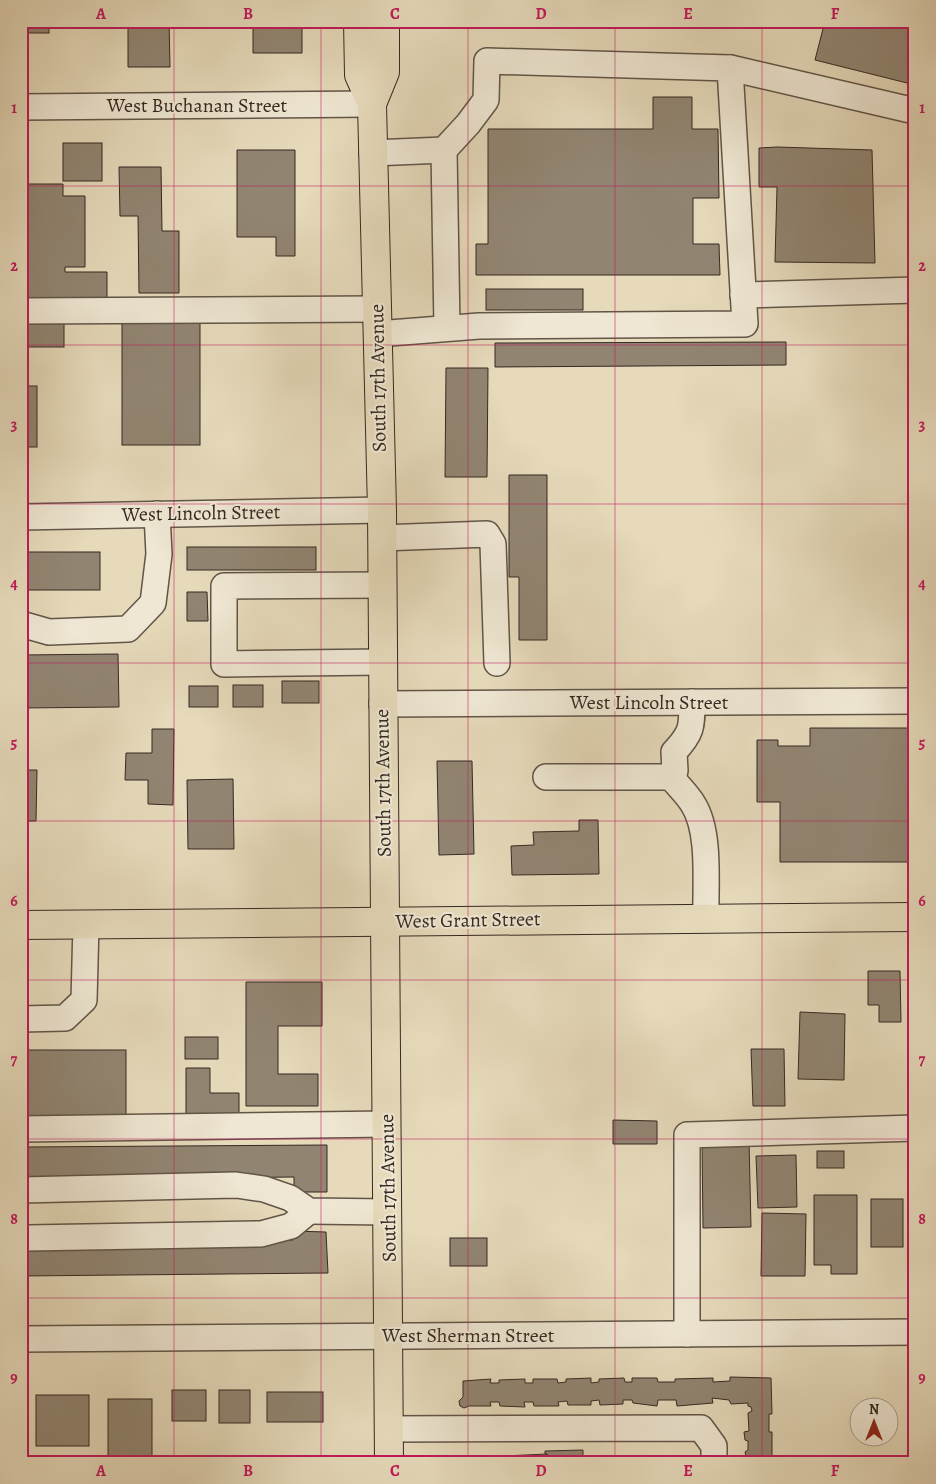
<svg xmlns="http://www.w3.org/2000/svg" width="936" height="1484" viewBox="0 0 936 1484" font-family="Alegreya,serif">
	<style>
		.building { fill: #918572; stroke: #352922 }
		.lines { fill: none; stroke-linecap: round; stroke-linejoin: round }
		.minor-casing { stroke: #615548; stroke-width: 28 }
		.major-casing { stroke: #352922; stroke-width: 30 }
		.minor { stroke: #efe7d3; stroke-width: 25 }
		.major { stroke: #e6dabb; stroke-width: 28 }
		.grid { fill: none; stroke: #c2185b; stroke-width: 1; stroke-opacity: 0.55 }
		.labels { text-anchor: middle; dominant-baseline: central; stroke-width: 4; stroke-linejoin: round; paint-order: stroke }
		.street-label { font-size: 20px; fill: #352922; stroke: #efe7d3 }
		.neatline { fill: none; stroke: #c2185b; stroke-width: 2 }
		.grid-label { font-size: 16px; text-anchor: middle; font-weight: bold; fill: #c2185b }
	</style>
	<rect width="100%" height="100%" fill="#e6dabb"/>
	<filter id="stains"><feTurbulence type="fractalNoise" baseFrequency=".004" numOctaves="4"/><feColorMatrix values="0 0 0 0 .2 0 0 0 0 .09 0 0 0 0 .02 0 0 0 .5 -.17"/></filter>
	<radialGradient id="worn" r=".72"><stop offset=".6" stop-color="#630" stop-opacity="0"/><stop offset="1" stop-color="#630" stop-opacity=".3"/></radialGradient>
	<g class="building">
		<rect x="21" y="21" width="28" height="12"/>
		<path d="M104,21h65l1,46h-42v-43h-24z"/>
		<path d="M253,21h60v3l-11,1v28h-49z"/>
		<path d="M825,21h90v64l-100,-25z"/>
		<path d="M653,97h39v32h26l1,69h-26v46h26l1,31h-244v-31h12v-115h165z"/>
		<rect x="63" y="143" width="39" height="38"/>
		<path d="M777,147l95,3 3,113 -100,-1 2,-75h-18v-39z"/>
		<path d="M237,150h58v106h-19v-19h-39z"/>
		<path d="M119,167h42l1,64h17v62h-40l-1,-77h-18z"/>
		<path d="M21,184h42v12h22v71h-20v5h42v28h-86z"/>
		<rect x="486" y="289" width="97" height="21"/>
		<rect x="21" y="320" width="43" height="27"/>
		<rect x="122" y="320" width="78" height="125"/>
		<path d="M786,342v23l-291,2v-24z"/>
		<path d="M446,368h42l-1,109h-42z"/>
		<rect x="21" y="386" width="16" height="61"/>
		<path d="M509,475h38v165h-28v-63h-10z"/>
		<rect x="187" y="547" width="129" height="23"/>
		<rect x="21" y="552" width="79" height="38"/>
		<path d="M187,592h20l1,29h-21z"/>
		<path d="M118,654l1,53 -98,1v-53z"/>
		<rect x="282" y="681" width="37" height="22"/>
		<rect x="233" y="685" width="30" height="22"/>
		<rect x="189" y="686" width="29" height="21"/>
		<path d="M810,728h105v134h-135v-60h-23v-62h21v6h32z"/>
		<path d="M152,729h22l-1,76 -25,-1v-24h-23l1,-27h26z"/>
		<path d="M437,761h35l2,93 -35,1z"/>
		<path d="M21,770h16l-1,51h-15z"/>
		<path d="M233,779l1,70h-46l-1,-69z"/>
		<path d="M579,820h19l1,54 -87,1 -1,-29 23,-1 -1,-13 46,-1z"/>
		<path d="M868,971h32l1,51h-22v-17h-11z"/>
		<path d="M246,982h76v44h-44v48h40v32h-72z"/>
		<path d="M800,1012l45,2 -1,66 -46,-1z"/>
		<rect x="185" y="1037" width="33" height="22"/>
		<path d="M751,1049h33l1,57h-32z"/>
		<rect x="21" y="1050" width="105" height="70"/>
		<path d="M186,1068h24v25h29v24h-53z"/>
		<path d="M613,1120l44,1v23h-44z"/>
		<path d="M749,1141l2,86 -48,1 -1,-86z"/>
		<path d="M327,1145v47h-33v-15l-273,3v-33z"/>
		<rect x="817" y="1151" width="27" height="17"/>
		<path d="M796,1155l1,52 -39,1 -2,-52z"/>
		<path d="M814,1195h43v79h-26v-9h-17z"/>
		<rect x="871" y="1199" width="32" height="48"/>
		<path d="M762,1213l44,1 -1,62h-44z"/>
		<path d="M292,1231l34,1 2,41 -307,3v-30l6,1 266,-7z"/>
		<rect x="450" y="1238" width="37" height="28"/>
		<path d="M730,1377l41,1 1,36h-3v18h3v31h-26l1,-3 -2,-8 3,-2v-9l-3,-1 -1,-8 5,-1 -1,-18 4,-2 -1,-4 -3,-1v-3l-17,1 -2,-4 -17,-2 1,5 -36,3 -1,-6h-18l-1,6 -24,-3 -1,-3h-9v4l-23,1 -1,-5 -8,1v4h-23l-1,-4 -9,1 1,4h-25l-1,-4h-9l1,5 -25,-1 -1,-4h-9l1,4h-22l-5,2 -4,-2 -1,-5 4,-4v-16l28,-2 -1,4h9v-3l26,-1v4h8v-4h24l1,4 8,-1v-3l25,-1v5l8,-1v-3l25,-1 1,4h7v-4h25l1,4h17v-3l38,-1v4l17,-1z"/>
		<rect x="172" y="1390" width="34" height="31"/>
		<rect x="219" y="1390" width="31" height="33"/>
		<rect x="267" y="1392" width="56" height="30"/>
		<rect x="36" y="1395" width="53" height="51"/>
		<rect x="108" y="1399" width="44" height="64"/>
		<path d="M583,1450v13h-36v-9h-2v-3z"/>
		<path d="M547,1454v9h-43v-7z"/>
	</g>
	<g class="lines">
		<defs>
			<g id="minor">
				<path d="M730,68l185,43"/>
				<path d="M21,107l351,-3"/>
				<path d="M444,150l3,178"/>
				<path d="M372,153l72,-3 24,-26 18,-24 1,-39 243,7 15,256 -266,2 -102,8"/>
				<path d="M743,295l172,-5"/>
				<path d="M21,311l356,-2"/>
				<path d="M21,517l361,-7"/>
				<path d="M382,538l105,-4 6,10 4,119"/>
				<path d="M382,585l-158,1v78l158,-2"/>
				<path d="M21,624l28,8 79,-3 25,-26 6,-49 -2,-40"/>
				<path d="M382,704l533,-3"/>
				<path d="M546,777h125l4,-6 -1,-19c18,-19 18,-25 18,-50"/>
				<path d="M671,777c7,9 16,17 22,27 18,28 12,81 13,114"/>
				<path d="M21,1019l44,-1 19,-18 2,-76"/>
				<path d="M21,1129l366,-5"/>
				<path d="M21,1190l215,-5 28,4 26,9 19,13 79,1"/>
				<path d="M21,1237l7,1 233,-4 30,-8 18,-15"/>
				<path d="M687,1334v-199l228,-7"/>
				<path d="M21,1339l894,-7"/>
				<path d="M389,1429l312,-1 13,18v17"/>
			</g>
			<g id="major">
				<path d="M358,21l1,54 13,29"/>
				<path d="M385,21v51l-13,32 10,406 7,953"/>
				<path d="M21,925l894,-8"/>
			</g>
		</defs>
		<use href="#minor" class="minor-casing"/>
		<use href="#major" class="major-casing"/>
		<use href="#minor" class="minor"/>
		<use href="#major" class="major"/>
	</g>
	<path class="grid" d="M174,21v1442M321,21v1442M468,21v1442M615,21v1442M762,21v1442M21,186h894M21,345h894M21,504h894M21,663h894M21,821h894M21,980h894M21,1139h894M21,1298h894"/>
	<g class="labels">
		<g class="street-label">
			<text x="197" y="105">West Buchanan Street</text>
			<text transform="translate(378 378) rotate(-91)">South 17th Avenue</text>
			<text transform="translate(201 513) rotate(-1)">West Lincoln Street</text>
			<text x="649" y="702">West Lincoln Street</text>
			<text transform="translate(383 783) rotate(-91)">South 17th Avenue</text>
			<text transform="translate(468 920) rotate(-1)">West Grant Street</text>
			<text transform="translate(388 1188) rotate(-91)">South 17th Avenue</text>
			<text x="468" y="1335">West Sherman Street</text>
		</g>
	</g>
	<rect width="936" height="1484" fill="none" stroke="#e6dabb" stroke-width="55"/>
	<g transform="translate(874 1422)"><circle r="24" fill="#efe7d3" stroke="#a59b8c"/>
	<path d="M0-4L9 19L0 12L-9 19Z" fill="#8f2418"/>
	<text y="-8" font-size="14" font-weight="bold" text-anchor="middle" fill="#352922">N</text>
	</g>
	<rect x="28" y="28" width="880" height="1428" class="neatline"/>
	<g class="grid-label">
		<text x="101" y="19">A</text>
		<text x="248" y="19">B</text>
		<text x="395" y="19">C</text>
		<text x="541" y="19">D</text>
		<text x="688" y="19">E</text>
		<text x="835" y="19">F</text>
		<text x="14" y="113">1</text>
		<text x="922" y="113">1</text>
		<text x="14" y="271">2</text>
		<text x="922" y="271">2</text>
		<text x="14" y="430">3</text>
		<text x="922" y="430">3</text>
		<text x="14" y="589">4</text>
		<text x="922" y="589">4</text>
		<text x="14" y="748">5</text>
		<text x="922" y="748">5</text>
		<text x="14" y="906">6</text>
		<text x="922" y="906">6</text>
		<text x="14" y="1065">7</text>
		<text x="922" y="1065">7</text>
		<text x="14" y="1224">8</text>
		<text x="922" y="1224">8</text>
		<text x="14" y="1383">9</text>
		<text x="922" y="1383">9</text>
		<text x="101" y="1476">A</text>
		<text x="248" y="1476">B</text>
		<text x="395" y="1476">C</text>
		<text x="541" y="1476">D</text>
		<text x="688" y="1476">E</text>
		<text x="835" y="1476">F</text>
	</g>
	<rect width="100%" height="100%" filter="url(#stains)"/>
	<rect width="100%" height="100%" fill="url(#worn)"/>
</svg>
